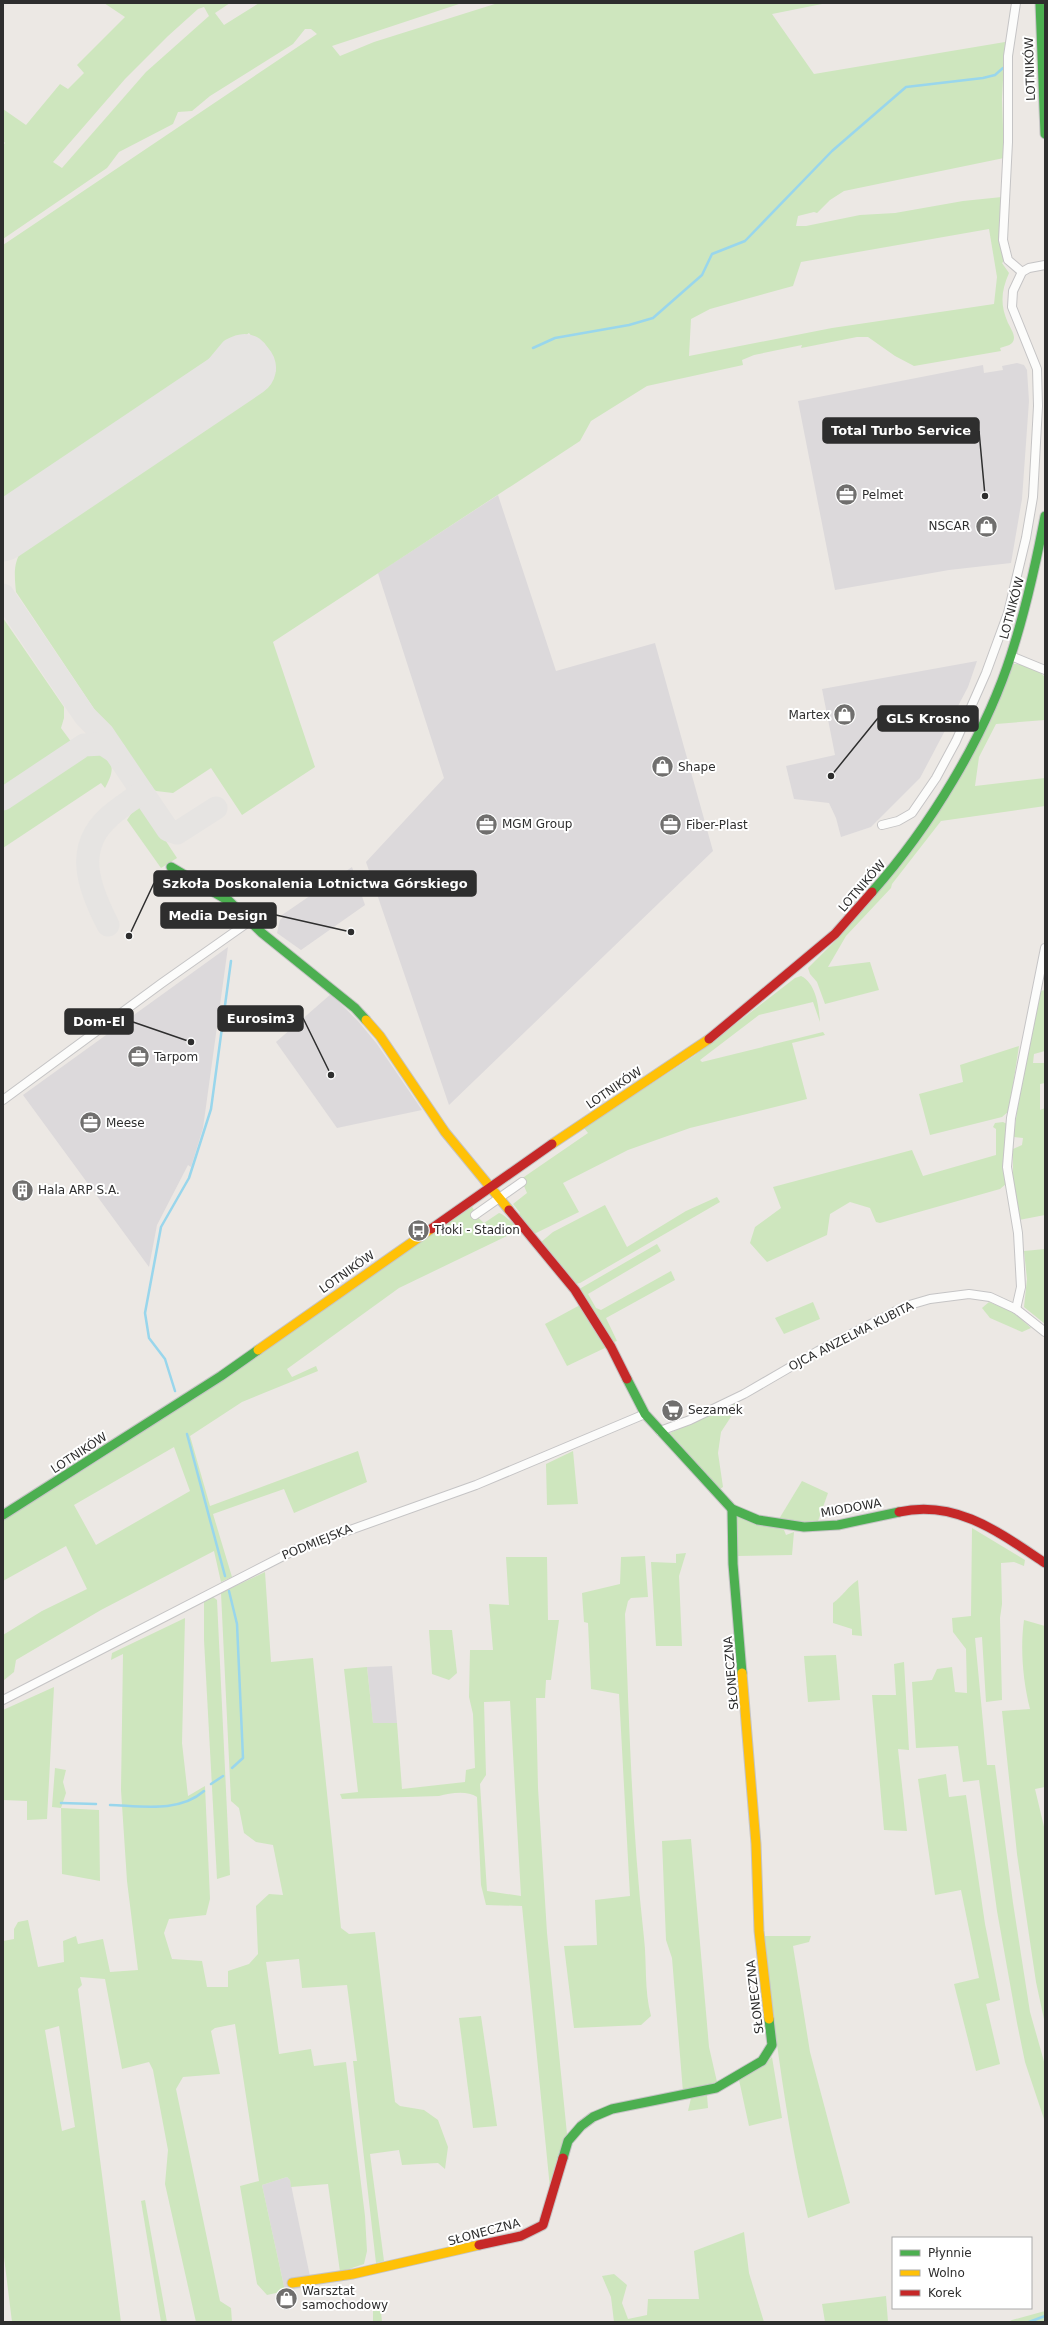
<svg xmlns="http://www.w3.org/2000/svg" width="1048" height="2325" viewBox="0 0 1048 2325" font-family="'DejaVu Sans',sans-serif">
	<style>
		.industrial { fill: #dcd9db }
		.green { fill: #cee6be; fill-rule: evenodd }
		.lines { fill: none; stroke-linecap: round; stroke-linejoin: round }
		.stream { stroke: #99d6ec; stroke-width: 2.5 }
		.taxiway { stroke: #e6e4e2; stroke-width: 23 }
		.runway { stroke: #e6e4e2; stroke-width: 58 }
		.street-casing { stroke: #c5c4c5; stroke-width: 10 }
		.fast-casing { stroke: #c5c4c5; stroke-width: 11 }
		.slow-casing { stroke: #c5c4c5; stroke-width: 11 }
		.jam-casing { stroke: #c5c4c5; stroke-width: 11 }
		.street { stroke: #fcfcfb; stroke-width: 8 }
		.fast { stroke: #4caf50; stroke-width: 9 }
		.slow { stroke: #ffc107; stroke-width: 9 }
		.jam { stroke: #c62828; stroke-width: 9 }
		.labels { text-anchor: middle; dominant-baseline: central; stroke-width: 4; stroke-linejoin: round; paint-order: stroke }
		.street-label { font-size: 12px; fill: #2e2e2e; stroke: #fff }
		.poi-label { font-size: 12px; fill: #2e2e2e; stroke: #fff; text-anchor: start }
		.leader { fill: none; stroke: #2e2e2e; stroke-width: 1.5 }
		.callout-dot { fill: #2e2e2e; stroke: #fff; stroke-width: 1.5 }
		.callout { fill: #2e2e2e; stroke: #2e2e2e; stroke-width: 1.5 }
		.callout-label { font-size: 13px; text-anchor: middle; font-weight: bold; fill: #fff }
	</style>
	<rect width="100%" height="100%" fill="#ece8e4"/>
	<g class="industrial">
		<path d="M1017,363l7,2 3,5 2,31 -7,98 -11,64 -62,7 -114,20 -37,-189 185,-36 1,8 19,-3 -1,-4z"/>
		<path d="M498,495l58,176 99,-28 58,208 -264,254 -83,-243 78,-84 -66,-205z"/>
		<path d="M977,661l-9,26 -48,91 -49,49 -30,10 -5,-19 -7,-15 -35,-4 -8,-33 49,-11 -13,-66z"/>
		<path d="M352,867l13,38 -64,45 -24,-17 3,-13 3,-3 -1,-2z"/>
		<path d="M228,947l-25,181 -12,39 -3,-2 -31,60 -8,42 -126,-172z"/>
		<path d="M331,994l27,27 19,23 45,66 -85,18 -61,-86z"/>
		<path d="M392,1666l5,57 -24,1 -6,-57z"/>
		<path d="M287,2177l3,3 22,106 -27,5 -23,-106z"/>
	</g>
	<g class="green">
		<path d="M104,3h126l-15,10 9,12 35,-22h203l-130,43 8,10 34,-14 124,-39h329l-55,11 42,60 191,-32 -3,57 2,59 -160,33 -14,9 -13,13 -3,-1 -16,4 -2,10h10l54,-11 35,-2 68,-12 39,-4 -2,50 5,13 -3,3 7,10c-8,18 -9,32 -1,50 2,4 6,10 6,15 0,7 -8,8 -14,10l1,3 -87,15 -19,-10 -27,-19h-11l-56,11 1,-3 -48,10 -12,5 1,5 -96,21 -56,35 -11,20 -307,201 42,125 -73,48 -31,-47 -38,25 -17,-2 -13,-9 -127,-190c-3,-28 -1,-36 18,-57l242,-164 -27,-38 -31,21 -25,28 -190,128v-265l314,-211 -6,-5h-6l-12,15 -83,52 -18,15 -14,1 -5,12 -54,28 -12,16 -104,71v-94l2,-2 -2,-2v-32l23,16 34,-41 8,5 16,-16 -7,-8 48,-48zM204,7l5,9 -63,56 -84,96 -9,-6 72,-83 43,-43 30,-27zM989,229l8,48 -3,27 -162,24 -143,28 2,-37 19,-10 83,-23 8,-24z"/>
		<path d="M3,618l61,89v11l-3,10 11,15 -69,47z"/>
		<path d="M1014,664c11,0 23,5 31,13v43l-49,4 -17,33 -4,29 70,-8v28l-104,15 -49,63 -1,4 -45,48 -18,31 42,-5 9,28 -54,14 -8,-22 -7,-8 -2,-6 29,-29 78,-92 28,-42 46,-80z"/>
		<path d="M96,751c19,10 19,19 9,37l-4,-5 -98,65v-40l82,-55z"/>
		<path d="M142,805l35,53 -16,10 -34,-48 6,-9z"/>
		<path d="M801,976c15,7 18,31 19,46l-7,-20 -54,13 -59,45 2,2 121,-30 2,3 -33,8 15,56 -117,29 -62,22 -65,33 16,29 -45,22 -16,-19 2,-2 -7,-9 14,-11 -6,-14 67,-46 -4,-5 110,-72 101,-78z"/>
		<path d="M1045,990v61l-11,3 -1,9h12v20l-5,1v26l5,-2v107l-26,5 -6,-29v-42l9,-4 1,-7 -9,-1v-4l9,-64 17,-78z"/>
		<path d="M1019,1046l-10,65 -7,6 -72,18 -11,-41 44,-12 -3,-17z"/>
		<path d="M1003,1122l4,2 -1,60 -6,5 -120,34 -4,-1 -6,-14 -20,-6 -20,12 -3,21 -60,27 -17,-19 5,-16 26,-19 -8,-21 139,-37 11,26 73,-21v-26l-3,-2 2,-4z"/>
		<path d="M717,1197l3,5 -140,81 -4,1 -35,-42 12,-10 52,-27 22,42 59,-36z"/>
		<path d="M471,1205l3,5 -2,2 12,11 15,-10c3,0 12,9 15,11l-3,6 2,3 -114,55 -112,81 5,8 24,-11 2,5 -76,31 -52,34 20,70 148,-55 9,31 -73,31 -10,-24 -71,25 19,63 -11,5 -7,-31 -113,59 -85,50 -2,12 -11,9v-46l39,-24 45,-22 -21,-43 -63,35v-61c161,-97 314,-206 468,-315zM174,1447l16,44 -94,54 -22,-40z"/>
		<path d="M657,1244l4,7 -73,43 8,14 5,2 70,-39 4,9 -69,38 11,23 -3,1 -34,-51 1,-3z"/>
		<path d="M1045,1249v75l-21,-17 3,-28 -3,-28z"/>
		<path d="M813,1302l7,17 -36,15 -9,-16z"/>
		<path d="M989,1302l24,10 18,16 -9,4 -32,-14 -8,-10z"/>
		<path d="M580,1305l27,42 -40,19 -22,-42z"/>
		<path d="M736,1403h4l-19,29 -3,21 5,34 -3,2 -50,-56z"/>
		<path d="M573,1451l5,53 -31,1 -1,-41z"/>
		<path d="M802,1481l26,12 -11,31 -38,-5z"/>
		<path d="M738,1516l46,14 2,5 8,-3 -2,23 -54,1 -2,-39z"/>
		<path d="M972,1528l53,32 -1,6 -10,-4 -13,1 1,41 -2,14 2,82 -16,2 -4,-65 -7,1 12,127h8l18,138 17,109 15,53v57l-20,-60 -8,-39 -20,-112 -18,-131 -16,2 -5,-36 -42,2 -4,-66 20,-2 5,-11 15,-2 3,25 12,1 -1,-44 -13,-17 -1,-14 19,-2z"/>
		<path d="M686,1553l-7,23 3,70h-26l-5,-84 25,1v-9z"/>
		<path d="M645,1556l3,41 -17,1 -3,3 -3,13c4,108 7,217 19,324 3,26 0,52 7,78l-10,9 -67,3 -10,-82 33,-1 -2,-45 35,-4 -11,-202 -28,-5 -3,-66 -4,-1 -2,-29 38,-9 1,-27z"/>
		<path d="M506,1557h41l1,63h11l-8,60h-5l-1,18h-9l2,90 9,145 20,201 -17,54 -28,-282 -36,-1 -5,-20 -4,-88c-10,-7 -27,-4 -38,-1l-97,3 -2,-5 18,-2 -14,-123 23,-2 6,56h24l5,66 63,-7 1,-12 9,-2 -2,-54 -4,-17 1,-47h23l-4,-46 20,1zM510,1701l11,195 -34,-5 -7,-107 6,-9 -2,-73z"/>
		<path d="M265,1572l6,90 42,-4 28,270 8,6 26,-2 20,170 5,4 24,4 14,10 10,27 -3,22 -7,-6 -36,2 -3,-15 -29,4 14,107 -8,2 -23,-202h4l-10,-76 -45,3 -3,-29 -33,3 13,92 32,-5 3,17 32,-4 19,154 2,35 -3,13 -24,8 -12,-88 -37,3 -1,-7 -3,-3 -25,8 23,106 -18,4 -10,-11 -17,-98 19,-5 -24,-157 -20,4 -4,3 9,43 -37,3 -7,12 44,212 11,7 1,14h-36l-31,-138 3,-34 -15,-80 -4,-8 -27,7 -17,-90 -25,-2 2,8 -4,4 43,333h-109l-9,-73v-308l11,-2v-10l4,-7 10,-2 10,47 26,-5 -1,-21 13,-5 2,8 25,-5 7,33 28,-2 -11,-89 -6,-91 2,-136 -12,6 1,-7 73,-35 -3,125 6,53 17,-10 5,113 -4,16 -37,4 -5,14 8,26 30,2 5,26h21v-16l21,-7 9,-10 -2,-48 13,-12 14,1 -10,-50 -17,-3 -12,-9 -5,-25 -8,-7 -10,-208zM59,2026l16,101 -13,4 -17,-101z"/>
		<path d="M858,1580l4,56 -10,-1v-6l-19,-6v-20c10,-7 15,-17 25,-23z"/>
		<path d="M213,1597l4,3 13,275 -13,4 -13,-239v-38z"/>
		<path d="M1024,1620l21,6v161l-10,2 10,42v193l-9,-42 -19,-128 -15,-143 28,-2c-7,-28 -10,-60 -6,-89z"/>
		<path d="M429,1630h23l5,43 -8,7 -17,-6z"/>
		<path d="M836,1655l4,45 -32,2 -4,-46z"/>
		<path d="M904,1662l5,88 -11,-1 9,82 -23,-1 -12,-135h24l-2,-31z"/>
		<path d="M54,1687l-7,132 -20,1v-19l-24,-1v-90z"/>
		<path d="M55,1768l11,2 -3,12 3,11 -5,15 38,2 1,71 -38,-7 -1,-66 -9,-1z"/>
		<path d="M946,1774l3,23 17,-2 19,129 15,76 -14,4 14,60 -24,7 -22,-87 25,-6 -18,-88 -26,5 -17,-116z"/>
		<path d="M691,1839l18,208 8,35 -34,10 -11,-134 -6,-18 -4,-99z"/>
		<path d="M763,1936h48l-2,6 -16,4 17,106 40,151 -42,15c-22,-92 -33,-188 -45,-282z"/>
		<path d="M481,2016l16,110 -24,2 -14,-110z"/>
		<path d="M772,2057l10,61 -33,8 -10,-46 25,-14z"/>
		<path d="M707,2095l1,13 -20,3 3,-13z"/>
		<path d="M145,2200l22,122h-6l-20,-121z"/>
		<path d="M744,2232l5,41 15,49h-150l-3,-25 -9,-21 12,-2 13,11 -5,18 6,16 19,-4 1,-16h51l-5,-48z"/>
		<path d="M886,2296l2,26h-63l-3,-18z"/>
		<path d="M373,2300l7,1 2,21h-9z"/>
		<path d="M1045,2311v11h-37l4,-2z"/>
	</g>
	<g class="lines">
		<g class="stream">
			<path d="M533,348l22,-10 74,-13 24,-7 49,-43 10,-21 33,-13 87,-90 74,-64 77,-9 12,-3 8,-7"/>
			<path d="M175,1391l-10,-32 -16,-21 -4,-25 16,-86 28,-49 22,-69 20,-148"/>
			<path d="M187,1434l38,142"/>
			<path d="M229,1591l8,33 6,134 -11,10"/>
			<path d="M211,1784l12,-8"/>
			<path d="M61,1803l35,1"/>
			<path d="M110,1805c31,1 69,8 94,-14"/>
			<path d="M1029,2322l16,-6"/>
		</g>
		<g class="taxiway">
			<path d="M177,415l54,-65c19,-11 29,0 33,19 -11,18 -35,19 -54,24"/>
			<path d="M3,550l5,-10 17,-22"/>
			<path d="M3,595l82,121 18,18 65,96 9,3 39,-25"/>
			<path d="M3,799l81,-54 19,-1 12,8"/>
			<path d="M108,925c-19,-37 -35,-77 2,-109 10,-9 22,-16 32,-24"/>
		</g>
		<path class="runway" d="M3,532l244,-164"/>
		<defs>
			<g id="street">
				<path d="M1016,3l-8,53v86l-5,98 5,20 14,12"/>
				<path d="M1011,656l34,14"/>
				<path d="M882,825l16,-4 14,-8 24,-35 20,-37 30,-68 22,-60 18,-75 7,-41 5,-91 -1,-37 -25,-62 1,-16 9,-19 7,-4 16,-3"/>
				<path d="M3,1100l159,-117 88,-62"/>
				<path d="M475,1215l47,-33"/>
				<path d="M1016,1309l5,-22 -3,-54 -11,-66 4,-49 34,-170"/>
				<path d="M660,1431l30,-11 54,-26 74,-43 88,-45 24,-7 39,-5 21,3 26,12 29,23"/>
				<path d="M3,1700l294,-151 179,-64 169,-71"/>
			</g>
			<g id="fast">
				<path d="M1040,3l5,131"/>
				<path d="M171,867l58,34 33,32 93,75 11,12"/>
				<path d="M872,892c57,-64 113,-155 139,-237 15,-46 25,-92 34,-139"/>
				<path d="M627,1379l18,35 87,95 26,11 46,7 34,-2 61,-13"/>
				<path d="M732,1509l1,55 9,109"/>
				<path d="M3,1515l218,-139 37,-26"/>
				<path d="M563,2158l5,-17 13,-15 12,-9 19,-8 104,-21 46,-27 10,-16 -3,-26"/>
			</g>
			<g id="slow">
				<path d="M366,1020l14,16 65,96 64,78"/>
				<path d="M552,1144l157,-105"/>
				<path d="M258,1350l173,-121"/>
				<path d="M742,1673l14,171 3,87 10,88"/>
				<path d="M292,2283l61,-9 126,-29"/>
			</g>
			<g id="jam">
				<path d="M709,1039l126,-105 37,-42"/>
				<path d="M509,1210l66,80 36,57 16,32"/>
				<path d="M431,1229l121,-85"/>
				<path d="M899,1512c57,-13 101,21 146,51"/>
				<path d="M479,2245l42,-9 22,-11 20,-67"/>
			</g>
		</defs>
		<use href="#street" class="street-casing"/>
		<use href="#fast" class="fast-casing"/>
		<use href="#slow" class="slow-casing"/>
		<use href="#jam" class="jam-casing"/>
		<use href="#street" class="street"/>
		<use href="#fast" class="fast"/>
		<use href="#slow" class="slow"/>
		<use href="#jam" class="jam"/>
	</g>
	<defs>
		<symbol id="office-disc" viewBox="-11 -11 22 22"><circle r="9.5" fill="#706f6e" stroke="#fff"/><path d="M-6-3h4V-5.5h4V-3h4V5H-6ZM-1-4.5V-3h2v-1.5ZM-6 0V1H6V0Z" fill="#fff"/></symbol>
		<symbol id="shop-disc" viewBox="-11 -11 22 22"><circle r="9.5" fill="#706f6e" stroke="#fff"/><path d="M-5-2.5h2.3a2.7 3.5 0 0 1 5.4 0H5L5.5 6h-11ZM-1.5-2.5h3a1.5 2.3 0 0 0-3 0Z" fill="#fff"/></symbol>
		<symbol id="building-disc" viewBox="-11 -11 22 22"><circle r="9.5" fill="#706f6e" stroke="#fff"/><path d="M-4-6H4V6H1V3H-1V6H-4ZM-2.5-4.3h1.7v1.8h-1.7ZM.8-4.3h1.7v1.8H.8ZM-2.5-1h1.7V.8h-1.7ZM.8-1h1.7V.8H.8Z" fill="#fff"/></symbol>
		<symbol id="bus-disc" viewBox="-11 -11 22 22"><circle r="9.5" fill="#706f6e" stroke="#fff"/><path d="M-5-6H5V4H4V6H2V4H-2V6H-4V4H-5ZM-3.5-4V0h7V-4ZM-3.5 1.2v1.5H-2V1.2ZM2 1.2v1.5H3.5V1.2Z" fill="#fff"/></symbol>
		<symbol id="supermarket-disc" viewBox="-11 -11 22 22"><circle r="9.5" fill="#706f6e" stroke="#fff"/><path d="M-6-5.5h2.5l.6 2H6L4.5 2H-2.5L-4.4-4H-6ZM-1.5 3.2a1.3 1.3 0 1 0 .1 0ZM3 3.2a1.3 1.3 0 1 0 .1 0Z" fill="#fff"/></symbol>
	</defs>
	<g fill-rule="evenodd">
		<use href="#office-disc" x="834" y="482" width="25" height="25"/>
		<use href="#shop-disc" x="974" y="514" width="25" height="25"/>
		<use href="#shop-disc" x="832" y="702" width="25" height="25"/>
		<use href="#shop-disc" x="650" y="754" width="25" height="25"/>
		<use href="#office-disc" x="474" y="812" width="25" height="25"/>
		<use href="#office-disc" x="658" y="812" width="25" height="25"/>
		<use href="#office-disc" x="126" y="1044" width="25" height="25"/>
		<use href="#office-disc" x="78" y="1110" width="25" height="25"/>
		<use href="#building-disc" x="10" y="1178" width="25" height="25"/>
		<use href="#bus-disc" x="406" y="1218" width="25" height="25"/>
		<use href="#supermarket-disc" x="660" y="1398" width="25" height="25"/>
		<use href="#shop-disc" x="274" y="2286" width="25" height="25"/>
	</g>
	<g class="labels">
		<g class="street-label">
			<text transform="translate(1030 69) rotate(-92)">LOTNIKÓW</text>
			<text transform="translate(1012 608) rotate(-75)">LOTNIKÓW</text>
			<text transform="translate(862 886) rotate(-49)">LOTNIKÓW</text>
			<text transform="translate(614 1088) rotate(-34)">LOTNIKÓW</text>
			<text transform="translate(347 1272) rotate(-35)">LOTNIKÓW</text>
			<text transform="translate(851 1336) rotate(-27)">OJCA ANZELMA KUBITA</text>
			<text transform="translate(79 1453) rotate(-33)">LOTNIKÓW</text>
			<text transform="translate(851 1508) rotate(-10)">MIODOWA</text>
			<text transform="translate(317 1542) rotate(-22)">PODMIEJSKA</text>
			<text transform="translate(731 1673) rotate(-95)">SŁONECZNA</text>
			<text transform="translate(755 1997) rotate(-97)">SŁONECZNA</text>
			<text transform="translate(484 2232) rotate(-15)">SŁONECZNA</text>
		</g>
		<g class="poi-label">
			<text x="862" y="495">Pelmet</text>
			<text x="970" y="526" text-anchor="end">NSCAR</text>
			<text x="830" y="715" text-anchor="end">Martex</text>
			<text x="678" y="767">Shape</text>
			<text x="502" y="824">MGM Group</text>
			<text x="686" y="825">Fiber-Plast</text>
			<text x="154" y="1057">Tarpom</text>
			<text x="106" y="1123">Meese</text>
			<text x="38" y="1190">Hala ARP S.A.</text>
			<text x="434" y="1230">Tłoki - Stadion</text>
			<text x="688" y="1410">Sezamek</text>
			<text x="302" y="2291">Warsztat<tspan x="302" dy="14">samochodowy</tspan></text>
		</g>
	</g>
	<path class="leader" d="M985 496L979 431M831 776L878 718M129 936L154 883M351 932L276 915M331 1075L303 1018M191 1042L133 1022"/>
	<g class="callout-dot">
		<circle cx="985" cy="496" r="4"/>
		<circle cx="831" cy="776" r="4"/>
		<circle cx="129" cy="936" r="4"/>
		<circle cx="351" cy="932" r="4"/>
		<circle cx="331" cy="1075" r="4"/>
		<circle cx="191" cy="1042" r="4"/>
	</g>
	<g class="callout">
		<rect x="823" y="418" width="156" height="25" rx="4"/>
		<rect x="878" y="706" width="100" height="25" rx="4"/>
		<rect x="154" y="871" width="322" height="25" rx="4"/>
		<rect x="161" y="903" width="115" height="25" rx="4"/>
		<rect x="218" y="1006" width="85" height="25" rx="4"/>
		<rect x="65" y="1009" width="68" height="25" rx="4"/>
	</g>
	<g class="callout-label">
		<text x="901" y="435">Total Turbo Service</text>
		<text x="928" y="723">GLS Krosno</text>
		<text x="315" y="888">Szkoła Doskonalenia Lotnictwa Górskiego</text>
		<text x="218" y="920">Media Design</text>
		<text x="261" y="1023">Eurosim3</text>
		<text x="99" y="1026">Dom-El</text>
	</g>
	<rect width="1048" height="2325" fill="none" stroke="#2e2e2e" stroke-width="8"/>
	<rect x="892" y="2237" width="140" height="72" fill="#ffffff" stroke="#ababab"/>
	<rect x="900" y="2250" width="20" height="6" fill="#4caf50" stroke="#ababab"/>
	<text x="928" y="2257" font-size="12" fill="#2e2e2e">Płynnie</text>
	<rect x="900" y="2270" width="20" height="6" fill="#ffc107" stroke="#ababab"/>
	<text x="928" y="2277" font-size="12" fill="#2e2e2e">Wolno</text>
	<rect x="900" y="2290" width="20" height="6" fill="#c62828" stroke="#ababab"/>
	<text x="928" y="2297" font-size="12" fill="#2e2e2e">Korek</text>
</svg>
